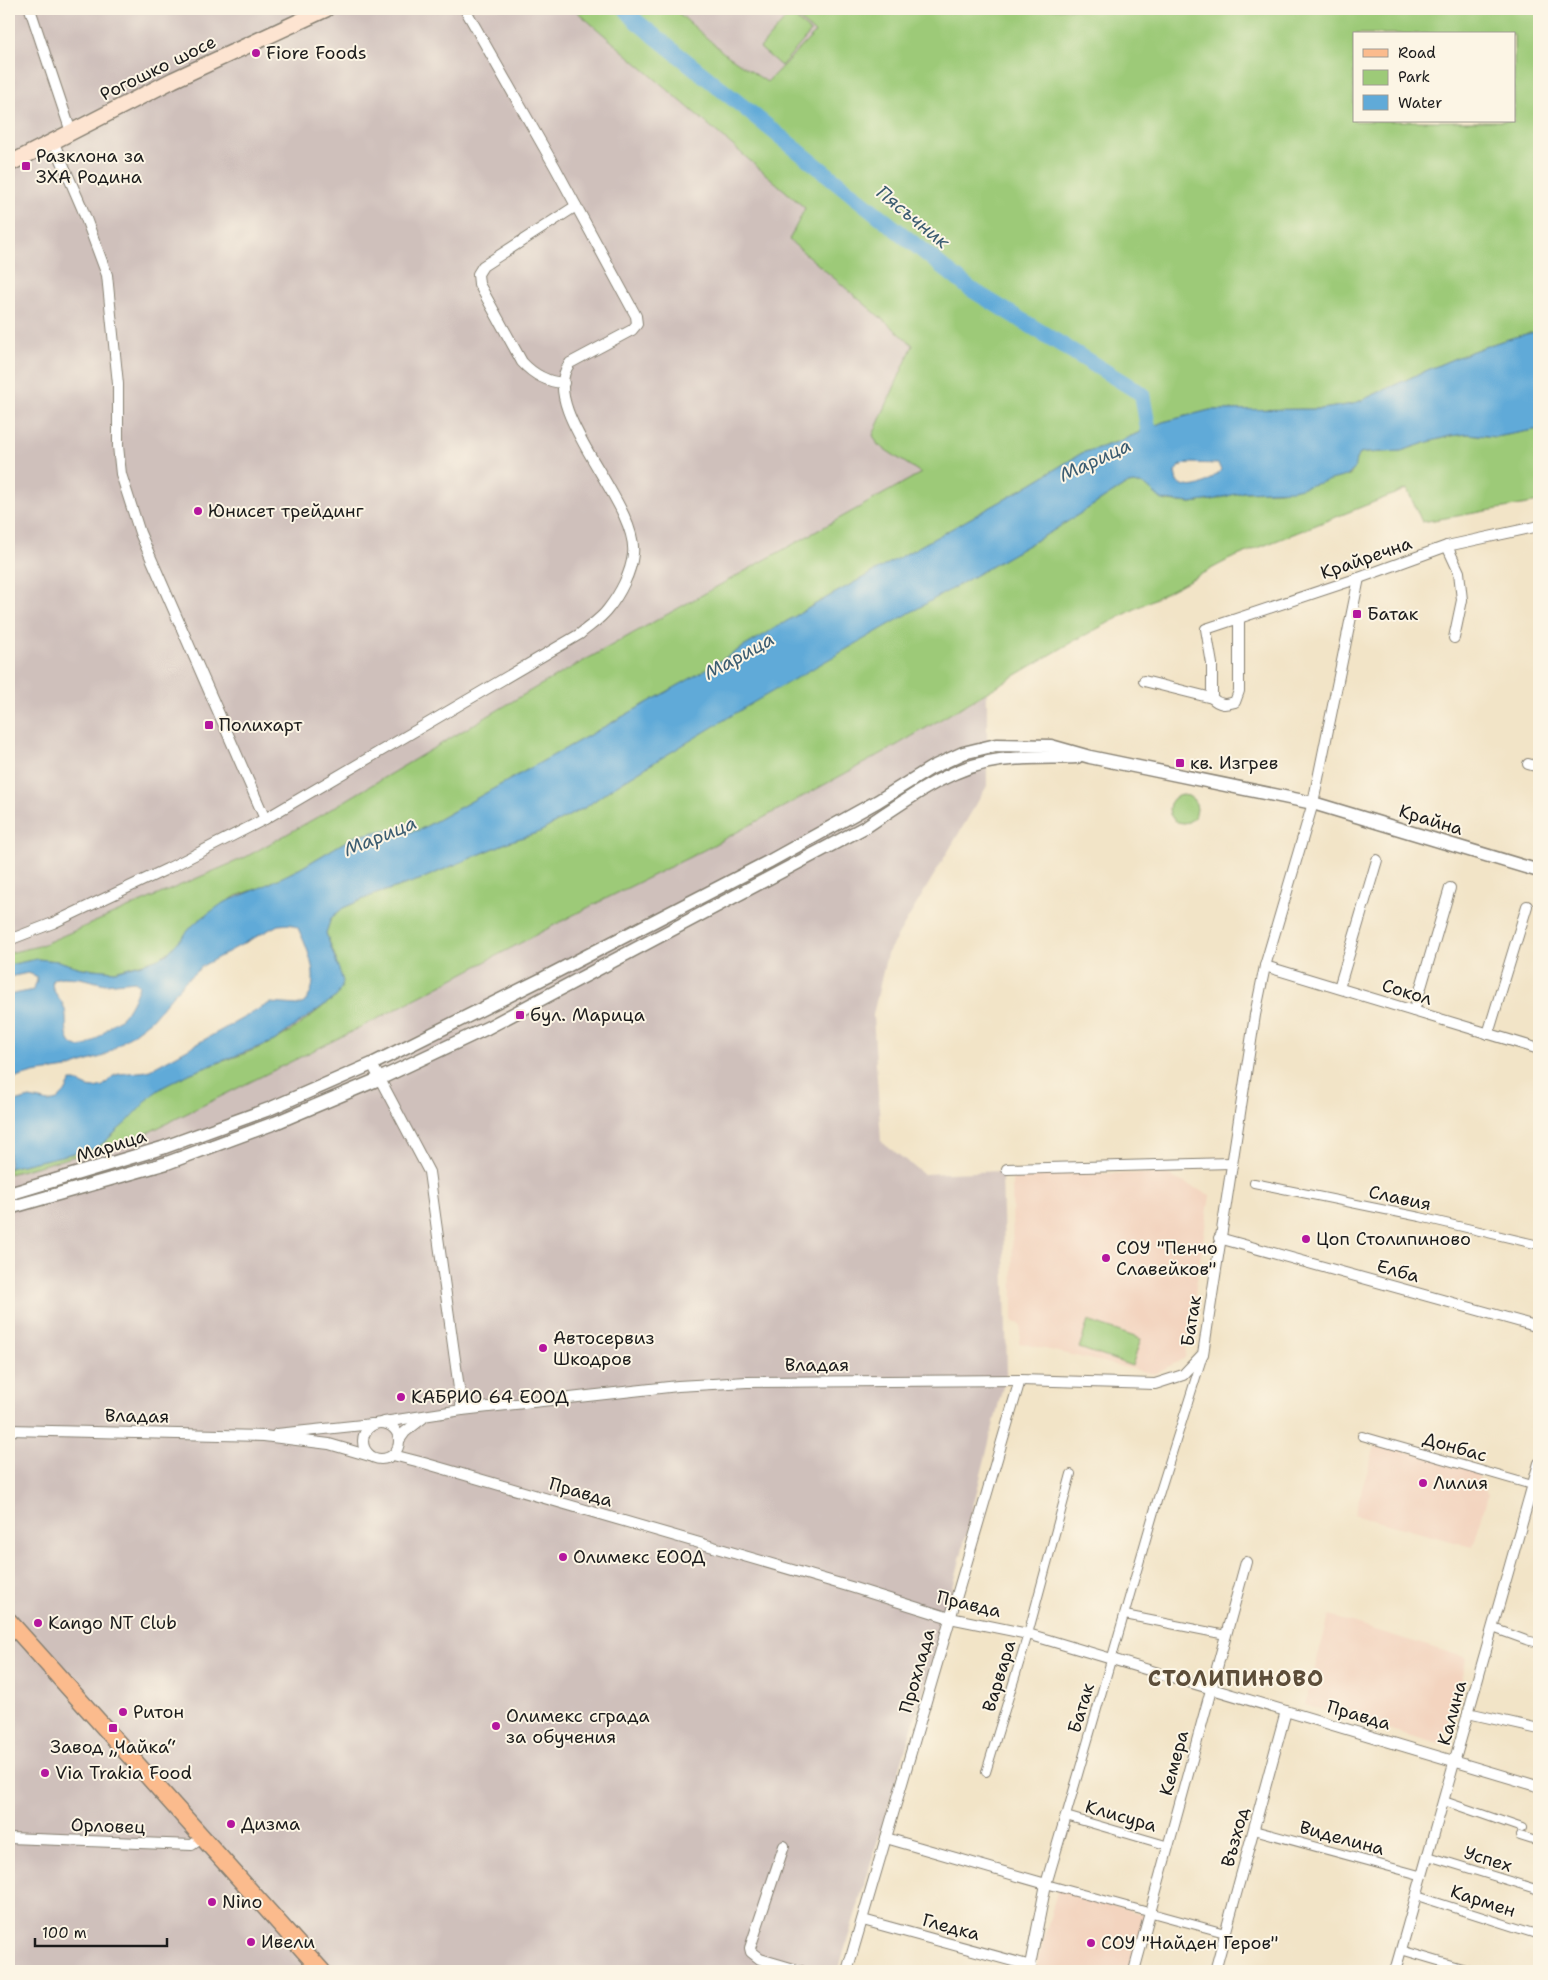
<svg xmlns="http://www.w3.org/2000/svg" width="1548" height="1980" viewBox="0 0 1548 1980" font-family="'Shantell Sans',sans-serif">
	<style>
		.built { fill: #f3d4bf }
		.industrial { fill: #cfc0bb }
		.green { fill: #9dca78; stroke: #5c734a; fill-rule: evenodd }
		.water { fill: #60aad8; stroke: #3e637a; fill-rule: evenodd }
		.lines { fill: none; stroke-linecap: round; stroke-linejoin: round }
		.river { stroke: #60aad8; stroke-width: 16 }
		.pedestrian-casing { stroke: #878072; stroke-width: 10 }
		.minor-casing { stroke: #878072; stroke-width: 12 }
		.tertiary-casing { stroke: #878072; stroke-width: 15 }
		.secondary-casing { stroke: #878072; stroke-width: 18 }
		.primary-casing { stroke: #878072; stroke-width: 19 }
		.pedestrian { stroke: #fff; stroke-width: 8 }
		.minor { stroke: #fff; stroke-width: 10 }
		.tertiary { stroke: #fff; stroke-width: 12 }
		.secondary { stroke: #fde4d1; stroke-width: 15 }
		.primary { stroke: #fbbb8d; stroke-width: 16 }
		.poi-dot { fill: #b5179e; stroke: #fcf5e5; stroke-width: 2 }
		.labels { text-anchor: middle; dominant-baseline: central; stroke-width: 4; stroke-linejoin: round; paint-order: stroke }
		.poi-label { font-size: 18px; fill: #1c1c1c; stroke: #fcf5e5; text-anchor: start }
		.street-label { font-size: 18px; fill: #1c1c1c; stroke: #fcf5e5 }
		.water-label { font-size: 19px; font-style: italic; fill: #3b5c71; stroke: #fcf5e5 }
		.district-label { font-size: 22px; font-weight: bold; letter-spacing: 1px; fill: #5c4d39; stroke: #fcf5e5 }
	</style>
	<rect width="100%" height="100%" fill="#fcf5e5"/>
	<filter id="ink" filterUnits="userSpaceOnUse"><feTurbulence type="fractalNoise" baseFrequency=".02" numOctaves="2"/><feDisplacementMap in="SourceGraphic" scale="10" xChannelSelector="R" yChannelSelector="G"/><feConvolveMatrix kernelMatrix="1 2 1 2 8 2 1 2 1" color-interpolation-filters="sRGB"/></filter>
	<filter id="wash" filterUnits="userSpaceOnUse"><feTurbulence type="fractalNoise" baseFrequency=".0096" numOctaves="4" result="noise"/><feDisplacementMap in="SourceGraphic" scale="20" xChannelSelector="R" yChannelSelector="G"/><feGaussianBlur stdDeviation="1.12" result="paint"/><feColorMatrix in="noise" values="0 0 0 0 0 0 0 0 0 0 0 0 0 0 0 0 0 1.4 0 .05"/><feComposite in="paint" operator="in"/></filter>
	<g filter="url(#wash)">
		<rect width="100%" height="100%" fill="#f2e4c7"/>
		<g class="built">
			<path d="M1080,1173l85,1 45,21 -25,163 -31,16 -135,-31 2,-19 -8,-2 -1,-146z"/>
			<path d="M1376,1443l99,27 13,25 -15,52 -119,-32z"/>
			<path d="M1329,1616l138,42 -25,87 -137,-40z"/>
			<path d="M1058,1888l87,27 -14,56h-96z"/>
		</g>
		<g class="industrial">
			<path d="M9,9h565l232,199 -17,32 124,105 -40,90 5,10 44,28 -387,215 -214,127 -77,43 -205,88 -30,7z"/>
			<path d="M674,9h123l-3,5 21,19 -48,49 -43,-29z"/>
			<path d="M987,693v93l-100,168 -14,61 8,126 42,33 79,-3 5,199 -62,250 -107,351h-829v-797l122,-33 244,-121 204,-108 125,-62 188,-102z"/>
		</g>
		<g class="green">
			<path d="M574,9h100l50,44 43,29 48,-49 -22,-19 4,-5h742v322c-65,14 -125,46 -186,73l-31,5 -112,1 -47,12 -43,19 -38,12 -73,44 -190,105 -131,78 -254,142 -15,8 -9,2 -26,-2 -31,7 -52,31 -39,19 -26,9 -41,27 -23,27 -15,9 -42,12 -34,-3 -23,-7 -21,-2 -28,6v-12l30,-7 205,-88 77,-43 214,-127 386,-215 -43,-28 -5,-10 40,-90 -124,-105 16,-32zM1354,34h160v87h-160z"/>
			<path d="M790,14l21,18 -30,34 -21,-18z"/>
			<path d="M1539,429v73l-117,20 -15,-33 -177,70 -156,82 -182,107 -188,102 -125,62 -204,108 -244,121 -122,33v-6l87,-20c26,-16 41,-46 67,-61 34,-20 74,-28 109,-45 24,-12 44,-31 65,-46l-1,-37 -10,-26 5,-15 12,-10 30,-13 46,-15 92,-39 29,-9 15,-9 31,-16 26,-19 136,-83 303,-173 74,-47 8,-2 12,2 21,16 25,2 21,-3 31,-8 38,-1 65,-15 5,-2 5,-15 4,-5 6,-1 35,-2 27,-9 22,-6 18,-2 28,3z"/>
			<circle cx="1183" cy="809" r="14"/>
			<path d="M1088,1321l53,18 -9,27 -53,-18z"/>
		</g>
		<path class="water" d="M1539,331v98l-43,8 -28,-3 -18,2 -22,6 -27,9 -35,2 -6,1 -4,5 -2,11 -8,6 -53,14 -50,2 -31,8 -21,3 -29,-3 -17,-15 -12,-2 -8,2 -74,47 -302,173 -137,83 -26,19 -31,16 -15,9 -29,9 -92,39 -46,15 -30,13 -12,10 -5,15 17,48 -1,5 -5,10 -63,45 -83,32 -28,14 -10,7 -25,27 -25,22 -7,5 -87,20v-65l21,-5 19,4 8,-2 8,-8 6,-11h4l13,6 6,1 9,-2 10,-10 6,-2 29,-3 122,-68 28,2 6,-2c19,-21 4,-53 -6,-75l-8,-4 -12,1 -74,40 -19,16 -34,39 -47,36 -37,12 -34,5 -24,7v-85l24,-5 4,-9 -1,-5 -8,-3 -19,4v-12l28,-6 21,2 23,7 34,3 30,-8 21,-8 29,-32 28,-20 39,-16 39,-19 52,-31 31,-7 26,2 9,-2 15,-8 254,-142 131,-78 190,-105 73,-44 38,-12 43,-19 47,-12 112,-1 31,-5c61,-27 121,-59 186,-73zM1190,463l28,1 3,6c-12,12 -28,23 -44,12l-2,-10 4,-6zM62,977l18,1 25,6 30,-3 4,5c-2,7 -11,25 -16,30 -3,3 -6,5 -9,7 -9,7 -26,29 -39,23 -13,-6 -6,-28 -11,-39 -3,-10 -15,-16 -11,-28z"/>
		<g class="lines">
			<path class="river" d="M626,9l10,12 333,267 173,106 6,34 7,19"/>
		</g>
	</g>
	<g filter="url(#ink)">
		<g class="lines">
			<defs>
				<g id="pedestrian">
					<path d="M1254,1183l166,34 119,28"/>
					<path d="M1362,1436l177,51"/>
					<path d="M1125,1615l101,20"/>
					<path d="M1493,1628l33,12 13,3"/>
					<path d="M986,1772l42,-138 43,-160"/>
					<path d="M1444,1801l78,27"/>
					<path d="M1254,1830l169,46"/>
					<path d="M1520,1836l19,6"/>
					<path d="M1169,1846l-103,-30 91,-315 46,-146"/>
					<path d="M1428,1856l111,34"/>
					<path d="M1046,1884l179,49"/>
					<path d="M1417,1896l122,39"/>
					<path d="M1401,1950l71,21"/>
				</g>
				<g id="minor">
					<path d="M30,9l41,123"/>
					<path d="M53,141l29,67 25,67 11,109v62l3,28 19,59 125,286"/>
					<path d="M564,383c-18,-1 -31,-9 -42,-21l-43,-78 -1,-10 5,-8 93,-60"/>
					<path d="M1447,546l12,26 3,28 -8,38"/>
					<path d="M1239,618v73l-4,11c-10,3 -16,3 -23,-4v-34l-6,-35 153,-51 88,-32 92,-20"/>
					<path d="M1144,681l68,17"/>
					<path d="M1528,764l11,3"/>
					<path d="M9,940l44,-17 114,-54 98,-50 315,-185c9,-8 21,-15 28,-25 12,-15 23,-36 25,-55 6,-51 -98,-146 -63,-191l62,-33 5,-6 -1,-8 -81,-149 -90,-158"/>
					<path d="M1265,966l274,83"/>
					<path d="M1339,988l38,-128"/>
					<path d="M1414,1011l36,-123"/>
					<path d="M1488,1034l39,-128"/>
					<path d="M372,1064l57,108 33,238"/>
					<path d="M1007,1169l224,-6"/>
					<path d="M1219,1238l320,89"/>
					<path d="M384,1422l78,-12 216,-24 69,-4 273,-2 135,4 28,-9 20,-21 52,-339 10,-49 48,-163 46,-225"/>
					<circle cx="381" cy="1441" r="18"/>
					<path d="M9,1430l255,6 65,8 41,12"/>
					<path d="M277,1434l95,-10"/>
					<path d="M400,1439l5,-7 18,-14"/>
					<path d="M393,1455l31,8 427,124 99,31 78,16 509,152"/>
					<path d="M1468,1713l71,16"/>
					<path d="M9,1838l183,7 11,-8"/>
					<path d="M886,1838l160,46"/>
					<path d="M784,1846l-34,102 1,4 9,7 41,12"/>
					<path d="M863,1920l168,46"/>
					<path d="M1029,1970l17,-86 20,-68"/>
					<path d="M847,1971l173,-591"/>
					<path d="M1134,1971l112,-409"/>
					<path d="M1215,1971l71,-260"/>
					<path d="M1395,1971l144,-508"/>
				</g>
				<g id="tertiary">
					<path d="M9,1194l153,-46 107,-39 103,-45 170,-85 226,-117 110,-61 53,-33 32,-15 33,-8 55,1 39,11 223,46 226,68"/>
					<path d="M9,1208l158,-45 108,-40 104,-44 108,-51 380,-202c41,-27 83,-60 133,-66 25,-3 52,-2 77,-3"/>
				</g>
				<path id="secondary" d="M9,164l164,-84 153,-71"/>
				<path id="primary" d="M9,1621l313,350"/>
			</defs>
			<use href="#pedestrian" class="pedestrian-casing"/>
			<use href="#minor" class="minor-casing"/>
			<use href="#tertiary" class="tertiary-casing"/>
			<use href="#secondary" class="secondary-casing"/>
			<use href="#primary" class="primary-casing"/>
			<use href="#pedestrian" class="pedestrian"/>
			<use href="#minor" class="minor"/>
			<use href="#tertiary" class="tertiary"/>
			<use href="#secondary" class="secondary"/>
			<use href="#primary" class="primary"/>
		</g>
	</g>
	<g class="poi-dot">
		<circle cx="256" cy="53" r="5"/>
		<rect x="21" y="161" width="10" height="10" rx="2.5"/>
		<circle cx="198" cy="511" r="5"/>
		<rect x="1352" y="609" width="10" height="10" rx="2.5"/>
		<rect x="204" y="720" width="10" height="10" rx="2.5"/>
		<rect x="1175" y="758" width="10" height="10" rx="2.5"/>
		<rect x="515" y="1010" width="10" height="10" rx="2.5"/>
		<circle cx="1306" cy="1239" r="5"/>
		<circle cx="1106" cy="1258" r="5"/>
		<circle cx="543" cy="1348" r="5"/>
		<circle cx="401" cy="1397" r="5"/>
		<circle cx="1423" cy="1483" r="5"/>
		<circle cx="563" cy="1557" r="5"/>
		<circle cx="38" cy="1623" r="5"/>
		<circle cx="123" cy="1712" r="5"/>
		<circle cx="496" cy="1726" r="5"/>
		<rect x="108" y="1723" width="10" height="10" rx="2.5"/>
		<circle cx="45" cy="1773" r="5"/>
		<circle cx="231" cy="1824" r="5"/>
		<circle cx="212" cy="1902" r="5"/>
		<circle cx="251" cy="1942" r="5"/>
		<circle cx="1091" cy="1943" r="5"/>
	</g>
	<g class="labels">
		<g class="poi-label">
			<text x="266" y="53">Fiore Foods</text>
			<text x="36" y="156">Разклона за<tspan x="36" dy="21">ЗХА Родина</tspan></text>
			<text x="208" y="511">Юнисет трейдинг</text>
			<text x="1367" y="614">Батак</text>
			<text x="219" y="725">Полихарт</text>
			<text x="1190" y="763">кв. Изгрев</text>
			<text x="530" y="1015">бул. Марица</text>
			<text x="1316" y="1239">Цоп Столипиново</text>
			<text x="1116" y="1248">СОУ "Пенчо<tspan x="1116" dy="21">Славейков"</tspan></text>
			<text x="553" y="1338">Автосервиз<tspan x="553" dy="21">Шкодров</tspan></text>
			<text x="411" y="1397">КАБРИО 64 ЕООД</text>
			<text x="1433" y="1483">Лилия</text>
			<text x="573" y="1557">Олимекс ЕООД</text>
			<text x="48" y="1623">Kango NT Club</text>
			<text x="133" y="1712">Ритон</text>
			<text x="506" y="1716">Олимекс сграда<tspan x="506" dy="21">за обучения</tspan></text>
			<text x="113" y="1747" text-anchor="middle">Завод „Чайка“</text>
			<text x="55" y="1773">Via Trakia Food</text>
			<text x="241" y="1824">Дизма</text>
			<text x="222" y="1902">Nino</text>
			<text x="261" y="1942">Ивели</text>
			<text x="1101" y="1943">СОУ "Найден Геров"</text>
		</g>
		<g class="street-label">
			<text transform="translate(158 68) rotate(-26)">Рогошко шосе</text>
			<text transform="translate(1366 558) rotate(-19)">Крайречна</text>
			<text transform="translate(1431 820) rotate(17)">Крайна</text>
			<text transform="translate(1407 992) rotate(17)">Сокол</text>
			<text transform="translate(111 1146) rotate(-17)">Марица</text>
			<text transform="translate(1400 1198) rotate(12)">Славия</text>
			<text transform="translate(1398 1271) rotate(15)">Елба</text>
			<text transform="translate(1191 1321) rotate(-81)">Батак</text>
			<text x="817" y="1365">Владая</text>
			<text transform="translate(137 1416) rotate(1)">Владая</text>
			<text transform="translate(1455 1447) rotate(16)">Донбас</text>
			<text transform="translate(581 1492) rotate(16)">Правда</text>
			<text transform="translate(969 1604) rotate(13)">Правда</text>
			<text transform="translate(917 1671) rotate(-74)">Прохлада</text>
			<text transform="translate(999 1676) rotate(-73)">Варвара</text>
			<text transform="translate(1081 1708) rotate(-73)">Батак</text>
			<text transform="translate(1452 1713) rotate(-75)">Калина</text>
			<text transform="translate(1359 1715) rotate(16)">Правда</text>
			<text transform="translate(1174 1763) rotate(-75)">Кемера</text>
			<text transform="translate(1121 1816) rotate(16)">Клисура</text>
			<text transform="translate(108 1826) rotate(2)">Орловец</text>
			<text transform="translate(1235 1837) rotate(-75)">Възход</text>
			<text transform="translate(1342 1838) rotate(15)">Виделина</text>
			<text transform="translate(1488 1859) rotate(17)">Успех</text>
			<text transform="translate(1483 1901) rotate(18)">Кармен</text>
			<text transform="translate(951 1927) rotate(15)">Гледка</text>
		</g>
		<g class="water-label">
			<text transform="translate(913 217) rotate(39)">Пясъчник</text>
			<text transform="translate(1095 460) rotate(-25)">Марица</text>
			<text transform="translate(739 656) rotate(-29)">Марица</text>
			<text transform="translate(380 836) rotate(-22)">Марица</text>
		</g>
		<g class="district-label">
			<text x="1236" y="1678">СТОЛИПИНОВО</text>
		</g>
	</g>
	<rect width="1548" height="1980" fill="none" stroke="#fcf5e5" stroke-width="30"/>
	<rect x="1353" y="32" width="162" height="90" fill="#fcf5e5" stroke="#a29e95"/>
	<rect x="1363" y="49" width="25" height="8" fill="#fbbb8d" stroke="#a29e95"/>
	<text x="1398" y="58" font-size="15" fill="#1c1c1c">Road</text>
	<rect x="1363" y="70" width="25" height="15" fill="#9dca78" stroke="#a29e95"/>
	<text x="1398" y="82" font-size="15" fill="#1c1c1c">Park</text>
	<rect x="1363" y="95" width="25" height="15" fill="#60aad8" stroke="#a29e95"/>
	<text x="1398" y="108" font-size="15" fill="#1c1c1c">Water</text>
	<path d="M35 1938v8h132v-8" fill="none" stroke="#1c1c1c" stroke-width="2.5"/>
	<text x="42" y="1938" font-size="15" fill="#1c1c1c" stroke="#fcf5e5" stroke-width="4" paint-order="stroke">100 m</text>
</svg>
